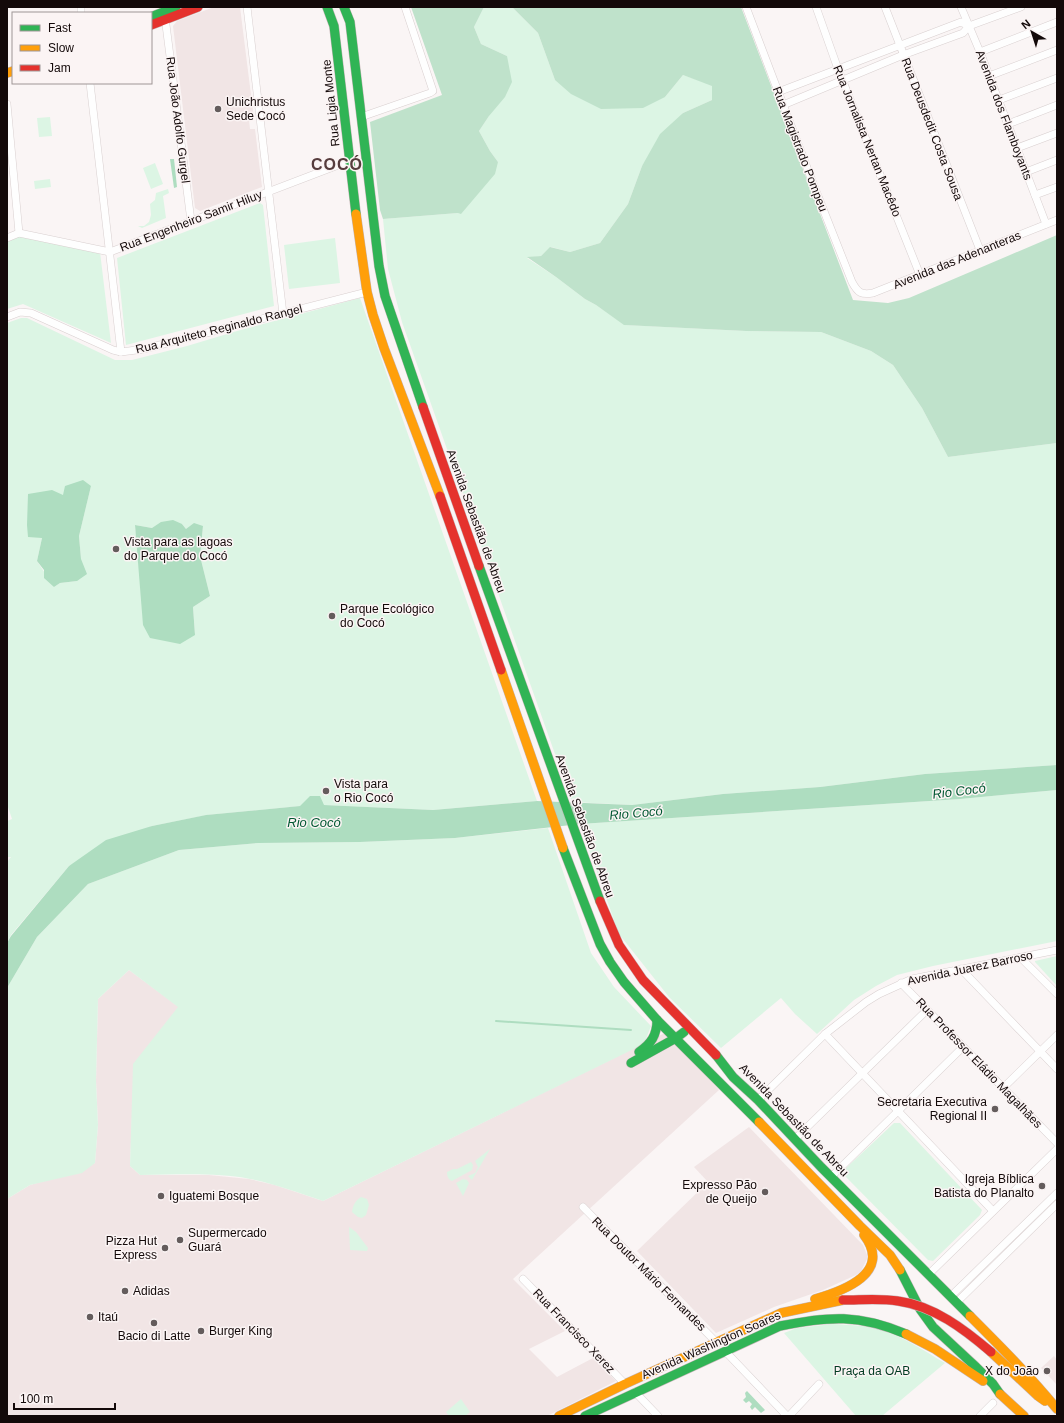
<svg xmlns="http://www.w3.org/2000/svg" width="1064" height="1423" viewBox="0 0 1064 1423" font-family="Helvetica,sans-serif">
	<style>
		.built { fill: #f1e5e5 }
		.green { fill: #dcf5e4; fill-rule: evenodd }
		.forest { fill: #bfe2cb }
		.water { fill: #aeddc0 }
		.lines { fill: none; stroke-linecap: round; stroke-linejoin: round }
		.stream { stroke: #aeddc0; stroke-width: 2 }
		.street-casing { stroke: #d9d0d0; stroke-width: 8 }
		.fast-casing { stroke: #c4b5b6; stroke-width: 10 }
		.slow-casing { stroke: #c4b5b6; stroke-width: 10 }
		.jam-casing { stroke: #c4b5b6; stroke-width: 10 }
		.street { stroke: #fefefe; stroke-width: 7 }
		.fast { stroke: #30b455; stroke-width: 9 }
		.slow { stroke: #ff9f0a; stroke-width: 9 }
		.jam { stroke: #e5322d; stroke-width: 9 }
		.jam-bridge-casing { stroke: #c4b5b6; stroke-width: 10; stroke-linecap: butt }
		.jam-bridge { stroke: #e5322d; stroke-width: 9 }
		.poi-dot { fill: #645c5c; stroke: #fbf4f4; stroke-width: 1.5 }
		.labels { text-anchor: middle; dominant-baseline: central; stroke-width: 3; stroke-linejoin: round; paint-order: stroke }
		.poi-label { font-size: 12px; fill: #130909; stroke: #fbf4f4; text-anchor: start }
		.street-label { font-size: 12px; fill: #130909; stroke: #fbf4f4 }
		.park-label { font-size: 12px; fill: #013b21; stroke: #fbf4f4 }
		.water-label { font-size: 13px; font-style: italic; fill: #005832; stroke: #fbf4f4 }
		.district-label { font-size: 16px; font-weight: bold; letter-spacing: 1px; fill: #563c3d; stroke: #fbf4f4 }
	</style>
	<rect width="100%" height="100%" fill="#faf5f5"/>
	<g class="built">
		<path d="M214,7h26l14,112 -5,1 1,9h5l7,58 -62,24 -5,-3 -22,-182 4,-5z"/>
		<path d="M129,970l50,37 -46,86 -3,73 10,9h69l40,4 26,6 48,16 344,-169 52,58 -206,189 52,52 -36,18 28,28 36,-19 23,23 -69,35h-540v-217l23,-14 25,-7 40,-15 3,-38 -2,-44 2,-82z"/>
		<path d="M749,1127l114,118 4,10v4l-6,12 -5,4 -33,15 -49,17 -58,26 -79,-82 71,-69 -14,-15z"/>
		<path d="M1054,1356l3,4v25l-16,-17z"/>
	</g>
	<g class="green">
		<path d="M484,7h28l26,26 17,47 110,17 18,-22 29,10v15l-29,13 -41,53 -14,38 -28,39 -30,9 -19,-5 -10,9 -14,2 29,19 29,22 11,6 29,20 121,6 75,1 50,19 22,14 29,43 26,49 109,-14v322l-132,9 -105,13 -97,7 -91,11 -60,-3 -170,-480 -14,-53 -5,-50 75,-6 40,-51 -8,-11 -11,-20 10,-15 18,-60 -26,-12 -7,-17z"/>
		<path d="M50,117l2,19 -13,1 -2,-19z"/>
		<path d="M155,163l8,21 -12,5 -8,-21z"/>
		<path d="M50,179l1,8 -16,2 -1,-8z"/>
		<path d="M168,189l1,4 -6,3 3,22 -24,10 -4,-2h6l5,-4 2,-7 -1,-11 5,-4 1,-7z"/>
		<path d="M260,203l3,2 11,101 -148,39 -9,-87z"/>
		<path d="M19,236l81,16 11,91 -88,-39 -16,5v-69z"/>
		<path d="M335,238l5,45 -51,6 -5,-44z"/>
		<path d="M360,298l177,503 -104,9 -109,-5 -23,1 -94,9 -55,11 -83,40 -58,69 -4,8v-81l4,-5h-4v-36l5,-2 -5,-15v-481l14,-5h6l88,42h17l55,-14 50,-15zM91,486l-12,50 2,23 -4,22 -17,2 -6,4 -17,-26 5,-23 21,-43zM182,524l4,5 17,-3 -3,30 10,40 -17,11 2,27 -56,-66 -4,-43 17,3z"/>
		<path d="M1057,790v151l-124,25 -36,9 -21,11 -22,14 -37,34 -22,-20 -14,-16 -60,50 -52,-51 -50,-63 -39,-110 380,-25z"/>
		<path d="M548,828l43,125 23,34 37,39 -7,18 -321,157c-24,-8 -48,-17 -73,-22 -36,-7 -74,-4 -110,-4l-10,-9 3,-102 45,-57 -49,-37 -31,29 -2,82 2,44 -3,38 -13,10 -52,12 -23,14v-211l30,-51 51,-53 91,-34 79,-7 102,-1 95,-4z"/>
		<path d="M1057,956v30l-22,-24v-1z"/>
		<path d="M894,1123h6l82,87 -2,5 -47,46 -5,-1 -84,-85v-5z"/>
		<path d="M490,1149l-18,31 -4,-4 7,-3 3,-6 -3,-6z"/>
		<path d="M471,1162l2,3 -1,5 -20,11c-4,-1 -5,-6 -5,-9l6,-3h4z"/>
		<path d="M463,1179l4,1 2,3 -6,13 -7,-13z"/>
		<path d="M361,1197l6,2 2,6 -3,10 -4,3 -4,-1 -6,-5c1,-7 3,-11 9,-15z"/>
		<path d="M349,1227l7,5 12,16 -1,3 -17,-1z"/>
		<path d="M833,1324c15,1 31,1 46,5 24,7 45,22 66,34l-63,53h-26l-72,-83 13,-5z"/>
		<path d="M461,1399l9,13 -5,4h-16l-3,-4z"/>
	</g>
	<g class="forest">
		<path d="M411,7h73l-10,20 7,17 26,12 5,26 -7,15 -16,19 -10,15 11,20 8,11 -3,12 -34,40 -3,-1 -75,6 -3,-9 -10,-88 72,-27z"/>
		<path d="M512,7h229l112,293 35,3 21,-5 148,-63v208l-109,14 -26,-49 -29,-43 -22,-14 -50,-19 -75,-1 -122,-6 -28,-20 -11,-6 -29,-22 -29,-20 14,-1 9,-9 20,5 30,-9 28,-39 14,-38 18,-32 23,-21 29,-13v-14l-29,-11 -18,22 -22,11 -42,1 -30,-15 -16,-14 -17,-47z"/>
	</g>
	<g class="water">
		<path d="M170,159h4l3,28 -3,1z"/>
		<path d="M83,480l8,6 -12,50 2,23 6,15 -10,7 -17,2 -6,4 -10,-9v-8l-7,-9 5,-23 -14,-1 -1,-12 1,-31 24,-4 11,5 2,-9z"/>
		<path d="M173,520l9,4 4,5 8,-6 9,3 -3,30 10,40 -17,11 2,28 -15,9 -30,-6 -7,-13 -8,-100 17,3 9,-6z"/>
		<path d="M1057,765v25l-97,9 -380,25 -125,14 -95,4 -102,1 -79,7 -91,34 -51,53 -30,51v-45l4,-7 58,-70 37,-26 46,-14 54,-11 94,-9 10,-10h10l4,9 109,5 104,-9 95,4 91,-11 97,-7 105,-13z"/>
		<path d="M747,1391l18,19 -4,3 -6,-6 -3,3 -2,-3 2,-3 -3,-3 -3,2 -3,-3 3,-3 -1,-4z"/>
	</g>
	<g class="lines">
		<path class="stream" d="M496,1021l135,9"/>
		<defs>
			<g id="street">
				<path d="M81,7v6"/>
				<path d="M247,7l36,307"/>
				<path d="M746,7l68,179 38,96c6,11 9,13 21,11l184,-73"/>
				<path d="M816,7l22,62 82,206"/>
				<path d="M885,7l95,243"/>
				<path d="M961,7l19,45 66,172"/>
				<path d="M165,17l26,204"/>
				<path d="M980,52l77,-30"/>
				<path d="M989,76l68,-26"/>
				<path d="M90,83l31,269"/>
				<path d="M778,92l183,-70 8,4"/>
				<path d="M999,100l58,-22"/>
				<path d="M7,104l12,129"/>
				<path d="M783,105l120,-50 60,-22 6,-7 52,-19"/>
				<path d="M361,117l69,-24 3,-2 -28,-84"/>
				<path d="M1008,124l49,-19"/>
				<path d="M1017,148l40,-15"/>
				<path d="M1026,172l31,-12"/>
				<path d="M1035,195l22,-8"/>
				<path d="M7,238l12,-5 91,19 239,-91"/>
				<path d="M7,317l13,-5 11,1 82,37 8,2 23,-3 223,-57"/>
				<path d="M1021,958l36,36"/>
				<path d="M961,969l96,100"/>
				<path d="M901,983l156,160"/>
				<path d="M825,1034l168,177"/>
				<path d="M1003,1088l54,-53"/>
				<path d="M758,1100l67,-66 41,-32 13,-8 33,-15 145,-29"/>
				<path d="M795,1139l132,-129"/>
				<path d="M831,1177l132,-130"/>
				<path d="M583,1207l133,135"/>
				<path d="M929,1274l128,-125"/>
				<path d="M523,1279l102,105"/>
				<path d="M951,1296l106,-103"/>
				<path d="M957,1302l100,-98"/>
				<path d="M725,1351l62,65"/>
				<path d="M635,1392l23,24"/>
				<path d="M789,1416l30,-32"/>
				<path d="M980,1416l13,-13"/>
			</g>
			<g id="fast">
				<path d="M327,7l7,19 22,188"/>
				<path d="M344,7l6,15 29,244 6,30 38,111"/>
				<path d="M151,17l25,-10"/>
				<path d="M479,566l121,335"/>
				<path d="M563,848l37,96 10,18 14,20 33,38 102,102"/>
				<path d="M639,1052c12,-8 18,-17 18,-32"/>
				<path d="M716,1055l17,22 25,23 63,67 149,149"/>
				<path d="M631,1063l45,-25 8,-6"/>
				<path d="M900,1270l20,39 13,18 42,39 18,18 7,10"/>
				<path d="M585,1416l195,-90c49,-10 79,-12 126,8"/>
			</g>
			<g id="slow">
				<path d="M7,73l6,-2"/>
				<path d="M356,214l11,78 6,23 11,33 56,148"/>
				<path d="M501,670l62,178"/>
				<path d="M759,1122l101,104 30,29 10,15"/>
				<path d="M815,1299c28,-8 78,-26 49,-64"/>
				<path d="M970,1316c30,30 60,60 87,93"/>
				<path d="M906,1334l29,15 48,32"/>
				<path d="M991,1352l47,44 7,5"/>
				<path d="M1000,1394l24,22"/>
				<path d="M559,1416l66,-32 156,-71 62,-13"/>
			</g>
			<g id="jam">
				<path d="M151,25l47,-18"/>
				<path d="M423,407l56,159"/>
				<path d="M440,496l61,174"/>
				<path d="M600,901l19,44 24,35 73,75"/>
			</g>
		</defs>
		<use href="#street" class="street-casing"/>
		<use href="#fast" class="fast-casing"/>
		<use href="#slow" class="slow-casing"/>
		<use href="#jam" class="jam-casing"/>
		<use href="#street" class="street"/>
		<use href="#fast" class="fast"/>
		<use href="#slow" class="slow"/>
		<use href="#jam" class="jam"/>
		<defs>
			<path id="jam-bridge" d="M843,1300c18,0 37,-2 55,1 36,5 66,28 93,51"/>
		</defs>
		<use href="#jam-bridge" class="jam-bridge-casing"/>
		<use href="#jam-bridge" class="jam-bridge"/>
	</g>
	<g class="poi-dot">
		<circle cx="218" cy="109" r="4"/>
		<circle cx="116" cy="549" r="4"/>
		<circle cx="332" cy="616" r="4"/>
		<circle cx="326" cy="791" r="4"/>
		<circle cx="995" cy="1109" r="4"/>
		<circle cx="1042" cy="1186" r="4"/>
		<circle cx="765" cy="1192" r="4"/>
		<circle cx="161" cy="1196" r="4"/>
		<circle cx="180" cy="1240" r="4"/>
		<circle cx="165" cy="1248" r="4"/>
		<circle cx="125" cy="1291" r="4"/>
		<circle cx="90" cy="1317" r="4"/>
		<circle cx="154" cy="1323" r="4"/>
		<circle cx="201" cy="1331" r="4"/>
		<circle cx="1047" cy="1371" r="4"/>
	</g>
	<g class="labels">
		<g class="poi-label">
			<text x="226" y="102">Unichristus<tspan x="226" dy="14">Sede Cocó</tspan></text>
			<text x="124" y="542">Vista para as lagoas<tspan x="124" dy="14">do Parque do Cocó</tspan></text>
			<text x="340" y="609">Parque Ecológico<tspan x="340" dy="14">do Cocó</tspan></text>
			<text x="334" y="784">Vista para<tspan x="334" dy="14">o Rio Cocó</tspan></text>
			<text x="987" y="1102" text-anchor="end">Secretaria Executiva<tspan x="987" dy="14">Regional II</tspan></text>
			<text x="1034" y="1179" text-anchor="end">Igreja Bíblica<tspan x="1034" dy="14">Batista do Planalto</tspan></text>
			<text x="757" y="1185" text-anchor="end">Expresso Pão<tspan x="757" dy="14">de Queijo</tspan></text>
			<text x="169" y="1196">Iguatemi Bosque</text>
			<text x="188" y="1233">Supermercado<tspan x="188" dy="14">Guará</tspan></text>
			<text x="157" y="1241" text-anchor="end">Pizza Hut<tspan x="157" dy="14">Express</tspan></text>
			<text x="133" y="1291">Adidas</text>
			<text x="98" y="1317">Itaú</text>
			<text x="209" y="1331">Burger King</text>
			<text x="154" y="1336" text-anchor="middle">Bacio di Latte</text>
			<text x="1039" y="1371" text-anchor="end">X do João</text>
		</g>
		<g class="street-label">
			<text transform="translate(331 103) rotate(-96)">Rua Ligia Monte</text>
			<text transform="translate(1004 115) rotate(69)">Avenida dos Flamboyants</text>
			<text transform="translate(178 120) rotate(83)">Rua João Adolfo Gurgel</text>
			<text transform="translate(932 129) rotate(69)">Rua Deusdedit Costa Sousa</text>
			<text transform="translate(867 141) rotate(68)">Rua Jornalista Nertan Macêdo</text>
			<text transform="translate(800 149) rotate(69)">Rua Magistrado Pompeu</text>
			<text transform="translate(191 221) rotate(-21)">Rua Engenheiro Samir Hiluy</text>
			<text transform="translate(957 260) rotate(-22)">Avenida das Adenanteras</text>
			<text transform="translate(219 329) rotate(-14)">Rua Arquiteto Reginaldo Rangel</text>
			<text transform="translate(476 521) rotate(70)">Avenida Sebastião de Abreu</text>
			<text transform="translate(585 826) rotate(70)">Avenida Sebastião de Abreu</text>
			<text transform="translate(970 968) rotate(-12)">Avenida Juarez Barroso</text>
			<text transform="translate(979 1063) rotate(46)">Rua Professor Eládio Magalhães</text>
			<text transform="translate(794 1120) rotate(46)">Avenida Sebastião de Abreu</text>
			<text transform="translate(649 1274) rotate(45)">Rua Doutor Mário Fernandes</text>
			<text transform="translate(574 1331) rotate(46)">Rua Francisco Xerez</text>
			<text transform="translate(711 1345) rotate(-24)">Avenida Washington Soares</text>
		</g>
		<g class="park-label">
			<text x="872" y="1371">Praça da OAB</text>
		</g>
		<g class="water-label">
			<text transform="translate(959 791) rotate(-7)">Rio Cocó</text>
			<text transform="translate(636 813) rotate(-5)">Rio Cocó</text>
			<text x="314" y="822">Rio Cocó</text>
		</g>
		<g class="district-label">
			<text x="337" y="164">COCÓ</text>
		</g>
	</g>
	<rect width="1064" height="1423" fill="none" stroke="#130909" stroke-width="16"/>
	<rect x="12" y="12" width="140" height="72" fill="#fbf4f4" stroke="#9e9696"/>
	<rect x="20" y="25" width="20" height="6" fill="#30b455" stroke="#9e9696"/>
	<text x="48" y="32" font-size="12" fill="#130909">Fast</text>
	<rect x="20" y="45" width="20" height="6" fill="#ff9f0a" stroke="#9e9696"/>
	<text x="48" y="52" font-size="12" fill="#130909">Slow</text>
	<rect x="20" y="65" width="20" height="6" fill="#e5322d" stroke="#9e9696"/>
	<text x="48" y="72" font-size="12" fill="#130909">Jam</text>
	<g transform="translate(1032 32) rotate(321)" stroke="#fbf4f4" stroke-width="3" paint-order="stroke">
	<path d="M0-3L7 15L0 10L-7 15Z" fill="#130909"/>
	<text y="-6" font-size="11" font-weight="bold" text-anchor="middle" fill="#130909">N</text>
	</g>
	<path d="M14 1403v6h101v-6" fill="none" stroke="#130909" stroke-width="2"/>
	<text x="20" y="1403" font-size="12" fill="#130909" stroke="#fbf4f4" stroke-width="3" paint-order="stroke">100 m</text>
</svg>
